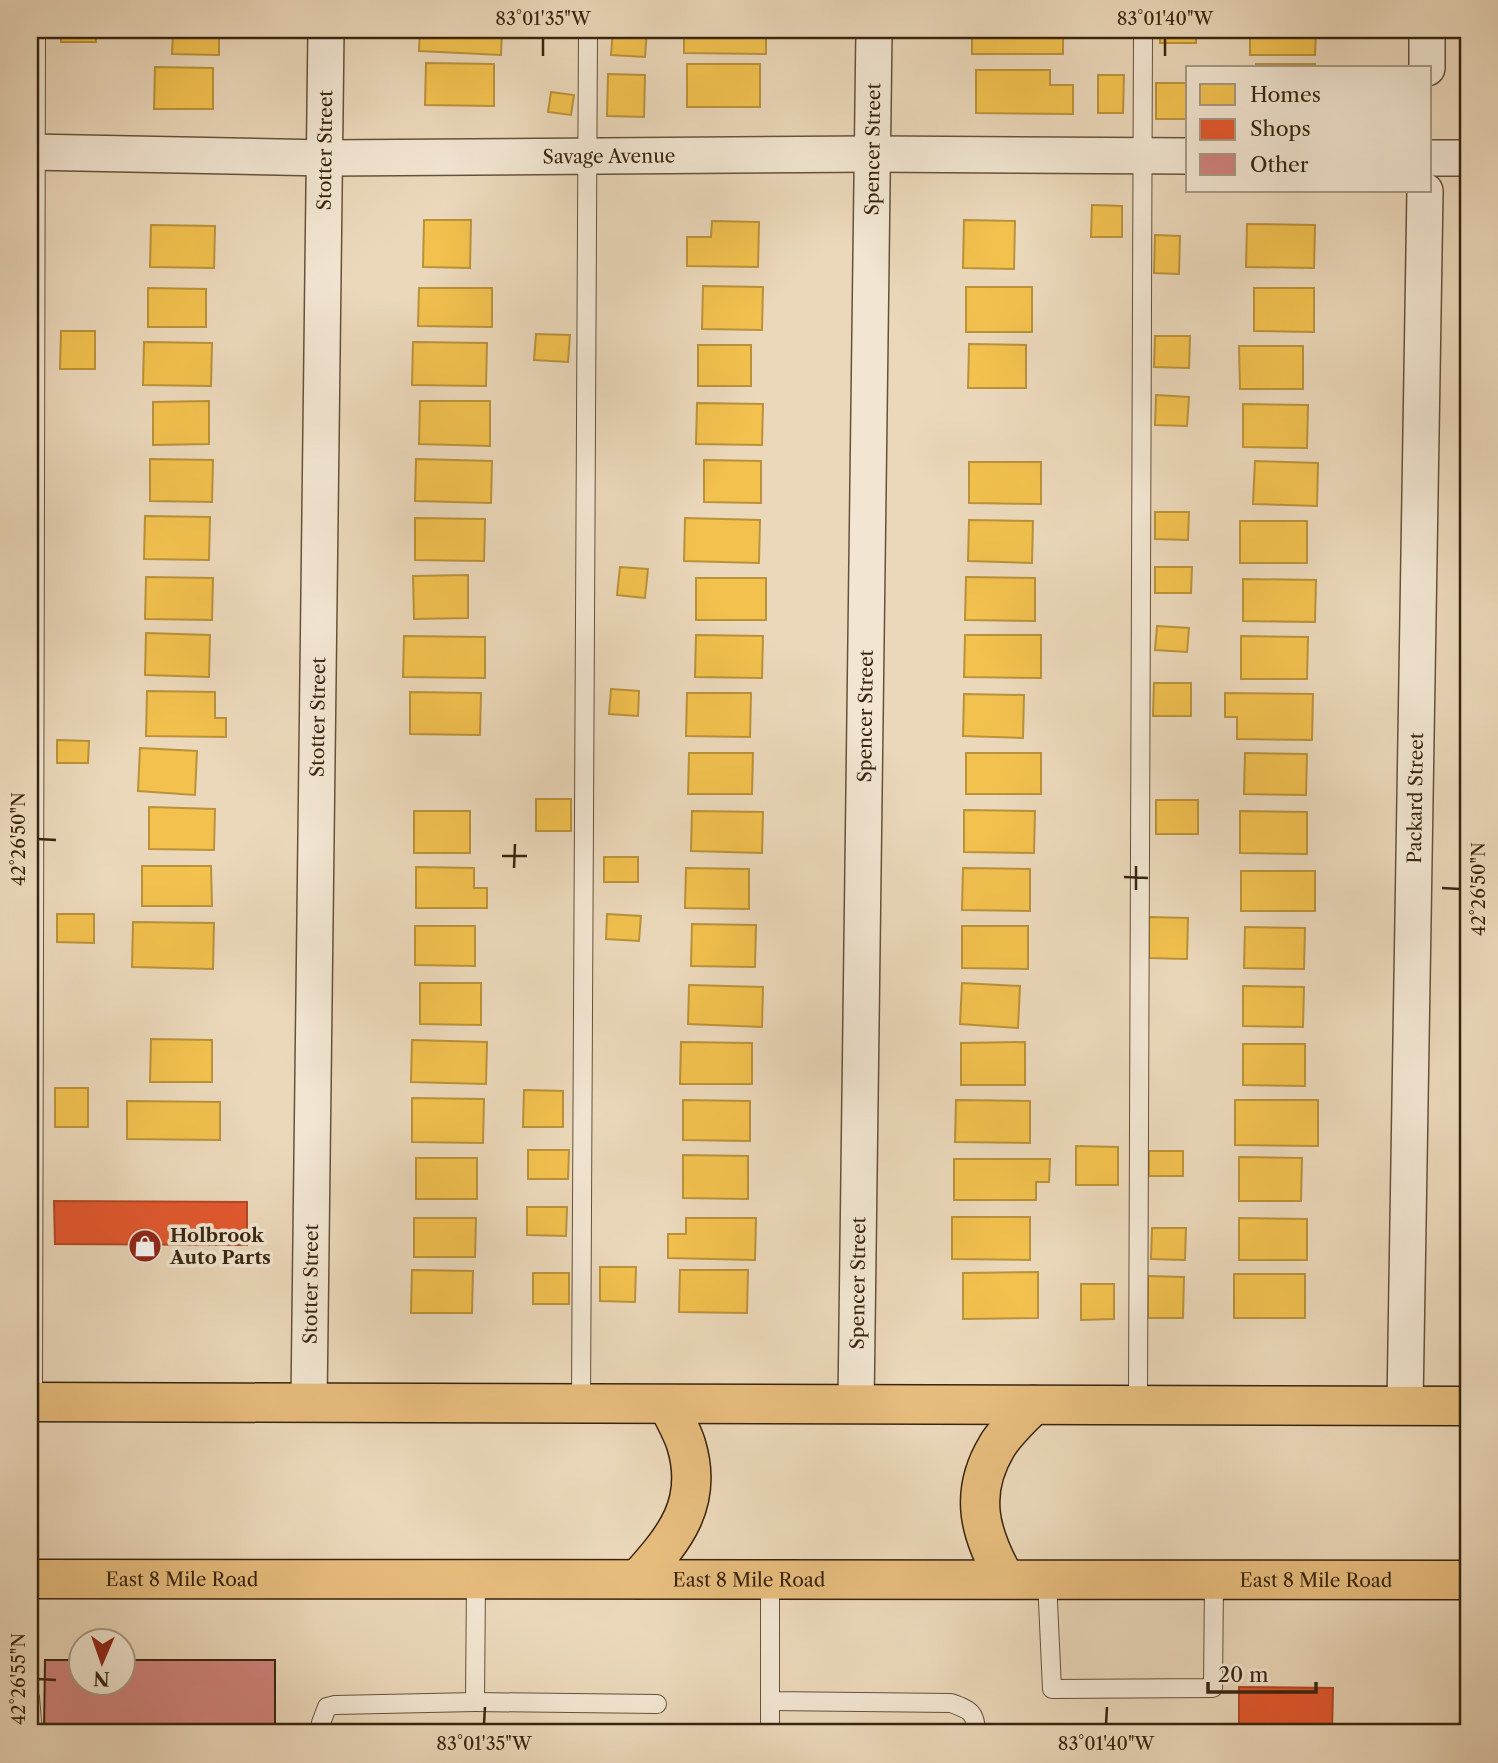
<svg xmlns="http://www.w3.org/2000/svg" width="1498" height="1763" viewBox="0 0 1498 1763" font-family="'Libre Caslon Text',serif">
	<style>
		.homes { fill: #f2c14e; stroke: #ba923b; stroke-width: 2 }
		.shops { fill: #e4572e; stroke: #b14825; stroke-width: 2 }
		.building { fill: #d0827b; stroke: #39250f; stroke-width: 2 }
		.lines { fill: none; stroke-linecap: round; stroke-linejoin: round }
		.service-casing { stroke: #66523a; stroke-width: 20 }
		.minor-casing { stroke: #66523a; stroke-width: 38 }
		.trunk-casing { stroke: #39250f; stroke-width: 41 }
		.service { stroke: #f2e6d2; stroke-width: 18 }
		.minor { stroke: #f2e6d2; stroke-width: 35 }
		.trunk { stroke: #e6bc7d; stroke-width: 38 }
		.ticks { fill: none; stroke: #39250f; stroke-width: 2.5 }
		.labels { text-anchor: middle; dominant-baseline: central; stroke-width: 7; stroke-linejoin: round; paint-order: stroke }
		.street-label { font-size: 19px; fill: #39250f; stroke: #f2e6d2 }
		.poi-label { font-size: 19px; font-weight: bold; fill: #39250f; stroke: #f2e6d2; text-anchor: start }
		.neatline { fill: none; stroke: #39250f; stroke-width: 2.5 }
		.ticks-label { font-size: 18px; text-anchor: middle; fill: #39250f }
	</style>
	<rect width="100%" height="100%" fill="#ebd8ba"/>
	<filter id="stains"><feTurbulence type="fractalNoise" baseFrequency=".00286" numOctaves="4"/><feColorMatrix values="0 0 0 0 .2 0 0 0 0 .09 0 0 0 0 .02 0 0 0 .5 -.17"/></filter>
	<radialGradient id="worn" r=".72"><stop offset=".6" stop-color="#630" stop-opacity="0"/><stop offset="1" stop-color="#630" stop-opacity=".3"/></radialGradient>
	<g class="homes">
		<rect x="61" y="30" width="35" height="12"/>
		<path d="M173,30h46v25l-47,-1z"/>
		<path d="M420,30h82l-1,25 -82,-4z"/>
		<path d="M613,30h34l-2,27 -34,-2z"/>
		<path d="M684,30h82v24l-82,-1z"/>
		<rect x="972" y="30" width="91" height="24"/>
		<rect x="1160" y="30" width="36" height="13"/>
		<path d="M1250,30h66l-1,25h-65z"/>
		<path d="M426,63l68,1v42l-69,-1z"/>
		<rect x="687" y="64" width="73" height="43"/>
		<rect x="1256" y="64" width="59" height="4"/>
		<path d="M155,67l58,1v41h-59z"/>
		<path d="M976,70h74v15h23v29l-97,-1z"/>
		<path d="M608,74l37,1 -1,42 -37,-1z"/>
		<path d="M1098,75h26l-1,38h-25z"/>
		<rect x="1156" y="83" width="32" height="36"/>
		<path d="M551,92l23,3 -3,20 -23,-3z"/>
		<path d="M1092,205l30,1v31h-31z"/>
		<path d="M424,220h47l-1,48 -47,-1z"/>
		<path d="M964,220l51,1 -1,48 -51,-1z"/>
		<path d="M712,221l47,1 -1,45 -71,-1v-29h24z"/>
		<path d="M1247,224l68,1 -1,43 -68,-1z"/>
		<path d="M151,225l64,1 -1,42 -64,-1z"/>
		<path d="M1155,235l25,1 -1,38 -25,-1z"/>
		<path d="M703,286l60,1 -1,43 -60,-1z"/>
		<rect x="966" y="287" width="66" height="45"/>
		<path d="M148,288l58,1v38h-58z"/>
		<path d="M419,288h73v39l-74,-1z"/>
		<path d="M1254,288h60v44l-60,-1z"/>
		<path d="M61,331h34v38h-35z"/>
		<path d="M536,334l34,1 -2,27 -34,-2z"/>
		<path d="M1155,336h35l-1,32 -35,-1z"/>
		<path d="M144,342l68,1 -1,43 -68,-1z"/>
		<path d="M413,342l74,1 -1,43 -74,-1z"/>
		<path d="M969,344l57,1v43h-58z"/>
		<rect x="698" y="345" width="53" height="41"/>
		<path d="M1239,346h64v43h-63z"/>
		<path d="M1156,395l33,2 -2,29 -32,-1z"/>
		<path d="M209,401v43l-56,1v-43z"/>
		<path d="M420,401h70v45l-71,-2z"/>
		<path d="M697,403l66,1 -1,41 -66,-1z"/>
		<path d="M1243,404l65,1 -1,43 -64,-1z"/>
		<path d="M150,459l63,1 -1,42 -62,-1z"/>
		<path d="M416,459l76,2 -1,42 -76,-2z"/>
		<path d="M704,460l57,1v42l-57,-1z"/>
		<path d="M1255,461l63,2 -1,43 -64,-2z"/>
		<path d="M969,462h72v42l-72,-1z"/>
		<path d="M1155,512h34l-1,28 -33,-1z"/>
		<path d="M145,516l65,1 -1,43 -65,-1z"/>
		<path d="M415,518l70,1 -1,42 -69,-1z"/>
		<path d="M685,518l75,2 -1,43 -75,-2z"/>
		<path d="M969,520l64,1 -1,42 -64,-2z"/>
		<rect x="1240" y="521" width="67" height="42"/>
		<path d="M620,567l28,2 -3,29 -28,-3z"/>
		<path d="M1155,567h37l-1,26h-36z"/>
		<path d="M468,575v43l-54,1 -1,-43z"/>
		<path d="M146,577l67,1 -1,42 -67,-1z"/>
		<path d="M966,577l69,1v43l-70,-1z"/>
		<rect x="696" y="578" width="70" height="42"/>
		<path d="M1243,579l73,1 -1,42 -72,-1z"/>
		<path d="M1157,626l32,2 -2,24 -32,-2z"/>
		<path d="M146,633l64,2 -1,42 -64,-2z"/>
		<path d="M696,635l67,1 -1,42 -67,-1z"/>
		<path d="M965,635h76v43l-77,-1z"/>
		<path d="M404,636l81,1v41l-82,-1z"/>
		<path d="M1241,636l67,1 -1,42h-66z"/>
		<path d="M1154,683h37v33h-38z"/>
		<path d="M611,689l28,2 -1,25 -29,-2z"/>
		<path d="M147,691l68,1v26h11v19l-80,-1z"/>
		<path d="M410,692l71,1 -1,42 -70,-1z"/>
		<path d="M687,693h64l-1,44 -64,-1z"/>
		<path d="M1225,693l88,1 -1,46 -75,-1v-22h-12z"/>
		<path d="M964,694l60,1 -1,43 -60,-2z"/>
		<path d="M57,740l32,1 -1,22h-31z"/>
		<path d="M140,748l57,3 -2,44 -57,-4z"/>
		<path d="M689,753h64l-1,41h-64z"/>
		<rect x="966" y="753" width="75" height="41"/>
		<path d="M1245,753l62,1 -1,41 -62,-1z"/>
		<rect x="536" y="799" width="35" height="32"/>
		<rect x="1156" y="800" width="42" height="34"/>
		<path d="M149,807l66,2 -1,41 -65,-1z"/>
		<path d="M964,810l71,1 -1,42 -70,-1z"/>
		<rect x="414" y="811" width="56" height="42"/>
		<path d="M692,811l71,1 -1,41 -71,-2z"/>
		<path d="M1240,811l67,1v42l-67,-1z"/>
		<rect x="604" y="857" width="34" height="25"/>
		<path d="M142,866h69l1,40h-70z"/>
		<path d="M416,867l58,1v20h13v20h-71z"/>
		<path d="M686,868l63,1v40l-64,-1z"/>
		<path d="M963,868l67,1v42l-68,-1z"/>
		<rect x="1241" y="871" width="74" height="40"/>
		<path d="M57,914h37v29l-37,-1z"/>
		<path d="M607,914l34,2 -2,25 -33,-2z"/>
		<path d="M1149,917l39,1 -1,41 -38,-1z"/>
		<path d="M133,922l81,1 -1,46 -81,-2z"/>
		<path d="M692,924l64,1 -1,42 -64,-1z"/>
		<path d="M415,926h60v40l-60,-1z"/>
		<path d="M962,926h66v43l-66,-1z"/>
		<path d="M1245,927l60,1 -1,41 -60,-1z"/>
		<path d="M420,983h61v42l-61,-1z"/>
		<path d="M962,983l58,3 -2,42 -58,-4z"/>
		<path d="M689,985l74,2 -1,40 -74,-3z"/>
		<path d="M1243,986l61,1 -1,40 -60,-1z"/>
		<path d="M151,1039l61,1v42h-62z"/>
		<path d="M412,1040l75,2 -1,42 -75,-2z"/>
		<path d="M681,1042l71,1v41h-72z"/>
		<path d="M1025,1042v43h-64v-42z"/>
		<path d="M1243,1044h62v42l-62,-1z"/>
		<rect x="55" y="1088" width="33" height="39"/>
		<path d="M524,1090l39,1v36h-40z"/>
		<path d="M412,1098l72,1 -1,44 -71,-1z"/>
		<path d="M683,1100l67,1v40l-67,-1z"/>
		<path d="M956,1100l74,1v42l-75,-1z"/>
		<path d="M1235,1100h83v46l-83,-1z"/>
		<path d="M127,1101l93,1v38l-93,-1z"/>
		<path d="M1076,1146l42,1v38h-42z"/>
		<path d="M528,1150h41l-1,29h-40z"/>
		<rect x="1149" y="1151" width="34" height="25"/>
		<path d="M683,1155l65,1v43l-65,-1z"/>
		<path d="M1239,1157l63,1 -1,43h-62z"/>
		<rect x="416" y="1158" width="61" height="41"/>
		<path d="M954,1159h96l-1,23h-13v18h-82z"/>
		<path d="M527,1207h40l-1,29 -39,-1z"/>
		<path d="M952,1217h78v43l-78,-1z"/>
		<path d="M414,1218h62l-1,39h-61z"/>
		<path d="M686,1218h70l-1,42 -87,-2v-24h18z"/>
		<path d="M1239,1218l68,1v41h-68z"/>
		<path d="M1152,1228h34l-1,32 -34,-1z"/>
		<path d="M600,1267h36l-1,35 -35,-1z"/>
		<path d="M412,1270l61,1 -1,42h-61z"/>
		<path d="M680,1270h68l-1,43 -68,-1z"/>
		<path d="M1038,1272v46l-75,1v-46z"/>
		<rect x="533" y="1273" width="36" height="31"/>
		<rect x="1234" y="1274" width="71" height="44"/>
		<path d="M1148,1276l36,1 -1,41h-35z"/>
		<path d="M1081,1284h33v35l-33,1z"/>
	</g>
	<g class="shops">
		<path d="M54,1201l193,1v43l-192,-1z"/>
		<path d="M1239,1687l94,1 -1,45h-93z"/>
		<path d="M791,1732l166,1h-167z"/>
	</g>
	<path class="building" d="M45,1660h35v22h42v-22h153v73h-231z"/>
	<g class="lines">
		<defs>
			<g id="service">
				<path d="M33,1402l3,-1372"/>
				<path d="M581,1404l7,-1374"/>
				<path d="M1138,1405l5,-1375"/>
				<path d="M1047,1580l5,109 161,-1 1,-108"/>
				<path d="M770,1581v120l181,2c19,7 25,9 25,30"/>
				<path d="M30,1697l3,36"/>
				<path d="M770,1701v32"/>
				<path d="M475,1702l182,2"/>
				<path d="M321,1733v-10l6,-16 8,-2 140,-3 1,-123"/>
			</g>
			<g id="minor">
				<path d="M1427,30v38"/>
				<path id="s1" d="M30,152l296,6 547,-4 315,2"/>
				<path d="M1430,158h38"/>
				<path id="s2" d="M309,1403l17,-1373"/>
				<path id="s3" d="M856,1404l18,-1374"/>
				<path id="s4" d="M1405,1405l20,-1214"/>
			</g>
			<g id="trunk">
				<path d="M30,1402l1438,4"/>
				<path id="s5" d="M30,1579l1438,1"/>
				<path d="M638,1579c37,-41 66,-76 48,-135 -4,-13 -12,-26 -18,-39"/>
				<path d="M1005,1579c-25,-45 -37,-85 -8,-133 9,-15 24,-28 36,-41"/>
			</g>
		</defs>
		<use href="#service" class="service-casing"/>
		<use href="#minor" class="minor-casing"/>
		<use href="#trunk" class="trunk-casing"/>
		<use href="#service" class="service"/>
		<use href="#minor" class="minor"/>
		<use href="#trunk" class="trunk"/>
	</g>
	<path class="ticks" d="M543,56v-18M1165,56v-18M38,839l18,1M502,856h25M514,868l1,-24M1124,877l24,1M1442,888l18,1M1136,890v-24M38,1679l18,1M484,1724l1,-17M1106,1724l1,-17"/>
	<defs>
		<symbol id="shop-disc" viewBox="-11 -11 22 22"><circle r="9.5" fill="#8f2418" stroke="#f2e6d2"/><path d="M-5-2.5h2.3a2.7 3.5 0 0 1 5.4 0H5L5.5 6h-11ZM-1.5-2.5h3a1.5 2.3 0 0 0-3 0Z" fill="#fff"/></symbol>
	</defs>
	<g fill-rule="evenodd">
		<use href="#shop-disc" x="126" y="1227" width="38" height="38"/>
	</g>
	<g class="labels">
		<g class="street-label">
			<text stroke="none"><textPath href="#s2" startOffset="1253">Stotter Street</textPath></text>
			<text stroke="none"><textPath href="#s3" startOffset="1255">Spencer Street</textPath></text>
			<text stroke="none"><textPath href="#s1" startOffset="579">Savage Avenue</textPath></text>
			<text stroke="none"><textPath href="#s2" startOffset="686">Stotter Street</textPath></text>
			<text stroke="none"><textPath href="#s3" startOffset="688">Spencer Street</textPath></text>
			<text stroke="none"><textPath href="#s4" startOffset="607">Packard Street</textPath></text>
			<text stroke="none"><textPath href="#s2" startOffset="119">Stotter Street</textPath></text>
			<text stroke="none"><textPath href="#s3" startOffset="121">Spencer Street</textPath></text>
			<text stroke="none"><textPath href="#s5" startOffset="152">East 8 Mile Road</textPath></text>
			<text stroke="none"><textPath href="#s5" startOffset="719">East 8 Mile Road</textPath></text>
			<text stroke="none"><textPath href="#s5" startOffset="1286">East 8 Mile Road</textPath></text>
		</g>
		<g class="poi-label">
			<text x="170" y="1235">Holbrook<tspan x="170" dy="22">Auto Parts</tspan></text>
		</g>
	</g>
	<rect width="1498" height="1763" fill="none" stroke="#ebd8ba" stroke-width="77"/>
	<rect x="1186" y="66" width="245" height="126" fill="#f2e6d2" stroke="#a89984" stroke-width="2"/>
	<rect x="1200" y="84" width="35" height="21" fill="#f2c14e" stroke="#a89984" stroke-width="2"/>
	<text x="1250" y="102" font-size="21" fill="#39250f">Homes</text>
	<rect x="1200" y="119" width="35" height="21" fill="#e4572e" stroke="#a89984" stroke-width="2"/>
	<text x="1250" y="136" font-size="21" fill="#39250f">Shops</text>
	<rect x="1200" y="154" width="35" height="21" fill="#d0827b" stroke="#a89984" stroke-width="2"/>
	<text x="1250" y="172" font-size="21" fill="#39250f">Other</text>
	<g transform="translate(102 1662) rotate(182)"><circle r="33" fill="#f2e6d2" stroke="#a89984" stroke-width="2"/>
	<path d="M0-5L12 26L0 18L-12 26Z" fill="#8f2418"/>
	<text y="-10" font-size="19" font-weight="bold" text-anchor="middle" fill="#39250f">N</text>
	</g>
	<path d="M1208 1682v10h108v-10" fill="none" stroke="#39250f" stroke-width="3.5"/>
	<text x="1218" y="1682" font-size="21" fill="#39250f" stroke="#f2e6d2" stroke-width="5" paint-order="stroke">20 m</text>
	<rect x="38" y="38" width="1422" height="1686" class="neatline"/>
	<g class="ticks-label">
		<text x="543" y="25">83°01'35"W</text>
		<text x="1165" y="25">83°01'40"W</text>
		<text transform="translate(19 839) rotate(-90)" y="6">42°26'50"N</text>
		<text transform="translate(1479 889) rotate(-90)" y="6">42°26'50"N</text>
		<text transform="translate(19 1679) rotate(-90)" y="6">42°26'55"N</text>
		<text x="484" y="1750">83°01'35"W</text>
		<text x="1106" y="1750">83°01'40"W</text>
	</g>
	<rect width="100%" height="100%" filter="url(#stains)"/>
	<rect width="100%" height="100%" fill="url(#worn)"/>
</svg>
